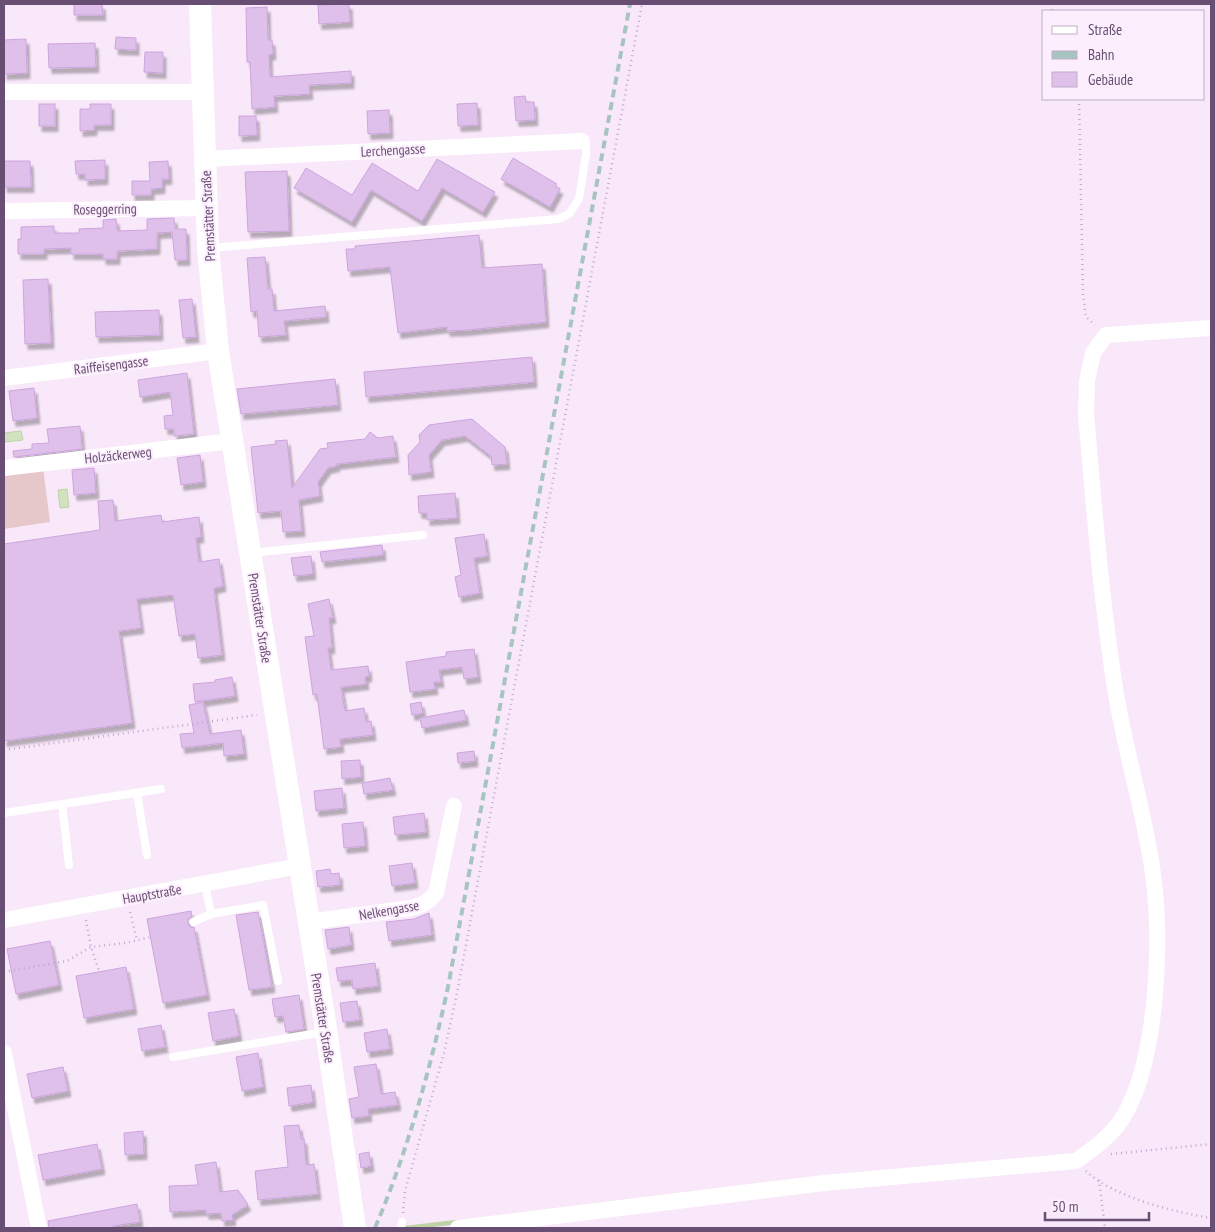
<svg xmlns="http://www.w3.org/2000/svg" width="1215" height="1232" viewBox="0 0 1215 1232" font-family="'PT Sans Narrow',sans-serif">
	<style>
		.green { fill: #e7c8ca }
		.water { fill: #d2e2be; stroke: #bdd3a5 }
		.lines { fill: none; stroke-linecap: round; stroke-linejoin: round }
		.stream { stroke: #bdd3a5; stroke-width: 4.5 }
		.building { fill: #dfc0eb; stroke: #cda4de; filter: url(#shadow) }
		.path { stroke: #c5a5d2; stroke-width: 2.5; stroke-dasharray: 1 4; stroke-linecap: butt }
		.service { stroke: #fff; stroke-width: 8 }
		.minor { stroke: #fff; stroke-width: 16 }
		.secondary { stroke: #fff; stroke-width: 22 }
		.rail { stroke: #a7c4c0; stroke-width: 4; stroke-dasharray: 8 5; stroke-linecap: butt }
		.labels { text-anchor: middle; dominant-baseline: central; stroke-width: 4; stroke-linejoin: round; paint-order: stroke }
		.street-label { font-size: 14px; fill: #674e72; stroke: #fceefd }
	</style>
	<defs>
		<filter id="shadow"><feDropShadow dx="3" dy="5.5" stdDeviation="1" flood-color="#0004"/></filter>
	</defs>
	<rect width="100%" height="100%" fill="#f9e8fa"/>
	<path class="green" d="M43,467l7,55 -46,7v-57z"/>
	<g class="water">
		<path d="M21,431l2,9 -18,2 -1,-9z"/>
		<path d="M67,489l2,18 -9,1 -2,-18z"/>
	</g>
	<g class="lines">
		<path class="stream" d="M406,1228l51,-6"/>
	</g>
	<g class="building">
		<path d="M74,4h28l1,11h-29z"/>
		<path d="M349,4l1,18 -31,2 -1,-19z"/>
		<path d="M267,7l1,33h4l1,14 -4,1 1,22 81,-6v12l-42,2 1,9 -36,2 1,11 -23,2 -2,-47h-3l-1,-54z"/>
		<path d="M116,37l20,1v12l-21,-1z"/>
		<path d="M26,39l1,34 -23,1v-34z"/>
		<path d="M95,43l1,24 -47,1 -1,-24z"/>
		<path d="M145,52h18v21l-19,-1z"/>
		<path d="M525,96l1,6h8l1,18 -19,1 -2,-24z"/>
		<path d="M477,103l1,22 -20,1 -1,-22z"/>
		<rect x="39" y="104" width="16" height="22"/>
		<path d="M90,104h21v21h-17v5l-14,1v-22h10z"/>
		<path d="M389,110l1,23 -22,1 -1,-23z"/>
		<path d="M239,116h17l1,19 -18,1z"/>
		<path d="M513,158l44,26 -2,2 5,3 -10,18 -49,-28z"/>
		<path d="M437,159l58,33 -12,20 -41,-24 -20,33 -51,-31 -19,32 -58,-34 12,-20 46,27 20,-32 46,28z"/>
		<path d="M105,160v19l-20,1v-6h-9l-1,-13z"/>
		<path d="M4,161h26l1,26h-27z"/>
		<path d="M168,161l1,18h-7v9l-11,1v6h-19v-14h18l-1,-19z"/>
		<path d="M287,171l2,60 -41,1 -3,-60z"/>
		<path d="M174,218l1,11h11l1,31h-12l-3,-28 -15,1v16l-40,2v8h-14v-5h-32v-6l-27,1v5h-26v-15h3v-12l33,-1v7h25v-4l24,-1v-8l13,-1 1,10 1,2 29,-1v-11z"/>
		<path d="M479,235l3,33 60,-4 4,58 -79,8 -20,1v-4l-49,6 -8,-66 -42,4 -2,-22h9v-3z"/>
		<path d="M265,257l3,32h4l2,22 51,-5 1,11 -42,4 2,14 -27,2 -2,-26 -6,1 -4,-54z"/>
		<path d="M48,279l3,64 -26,1 -2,-64z"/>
		<path d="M192,299l4,38 -13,1 -4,-38z"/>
		<path d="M159,310l1,25 -64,2 -1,-25z"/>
		<path d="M532,357l2,25 -168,15 -2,-25z"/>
		<path d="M187,373l7,61 -20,2v-7h-9l-1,-13 9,-1 -3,-23 -30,5 -2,-17z"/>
		<path d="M335,379l3,26 -97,9 -4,-25z"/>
		<path d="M34,388l3,30 -24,3 -4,-30z"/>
		<path d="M472,419l33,28 2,17 -15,1 -1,-9 -26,-20 -23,4 -13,15 2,17 -22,3 -1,-20 12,-13 -1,-7 10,-10z"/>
		<path d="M80,426l2,23 -68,8 -1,-6 19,-2v-5l17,-1 -2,-14z"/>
		<path d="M370,432l8,6 15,-2 3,21 -60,7 1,2 -9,2 -10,14 2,14 -21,4 3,31 -19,1 -2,-21 -23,2 -7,-66 25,-3 -1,-3 12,-1 5,48 28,-39 8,-1 -1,-5 38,-4z"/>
		<path d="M200,455l3,27 -22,3 -4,-27z"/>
		<path d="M94,468l2,25 -22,2 -2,-25z"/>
		<path d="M455,493l2,25 -30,2v-7h-8l-1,-17z"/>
		<path d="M113,500l2,21 46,-6 1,7 37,-5 2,20 -5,1 3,24 20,-3 4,27 -8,2 -1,1 8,66 -24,3 -3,-24 -16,2 -6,-41 -36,4 4,29 -22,3 13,92 -128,18v-197l96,-14 -2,-29z"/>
		<path d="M484,534l3,22 -13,2 6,35 -21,4 -4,-20 6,-2 -6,-37z"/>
		<path d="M382,545l1,10 -61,7 -2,-10z"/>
		<path d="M311,556l2,18 -19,2 -3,-18z"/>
		<path d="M329,599l4,19h-4l3,30h-4l3,22 37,-4 1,10 -4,1 1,7 -25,3 4,24 19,-3 2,14 5,-1 2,14 -33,4 1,8 -17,2 -7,-55 -4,1 -8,-58 9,-1 -6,-32z"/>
		<path d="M474,649l4,28 -14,2 -2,-12 -23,3 2,12h-7l1,7 -25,3 -4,-30 40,-6v-4z"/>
		<path d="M232,677l3,19 -40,6 -2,-18 22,-2v-2z"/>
		<path d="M203,702l7,32 31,-4 3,24 -20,2 -1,-13 -41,5 -2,-14 14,-1 -5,-28z"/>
		<path d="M421,702l2,11 -11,2 -2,-11z"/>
		<path d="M464,710l2,10 -44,8 -2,-10z"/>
		<path d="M474,751l1,10 -17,2 -1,-10z"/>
		<path d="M360,760l1,17 -19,2 -1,-18z"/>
		<path d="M390,778l3,12 -29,4 -2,-11z"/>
		<path d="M342,788l2,20 -28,3 -2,-20z"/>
		<path d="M424,813l2,19 -31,3 -2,-18z"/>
		<path d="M363,822l2,24 -21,2 -2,-24z"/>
		<path d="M412,863l3,20 -23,3 -3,-20z"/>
		<path d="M330,869l1,5 8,-1 1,12 -22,2 -2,-16z"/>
		<path d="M191,911l1,5 -4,3v5l2,3h4l13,68 -44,8 -16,-84z"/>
		<path d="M258,912l14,75 -23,3 -13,-75z"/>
		<path d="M429,913l3,22 -43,6 -3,-19 28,-3z"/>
		<path d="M349,927l2,18 -23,4 -3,-19z"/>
		<path d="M50,941l9,44 -43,9 -9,-45z"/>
		<path d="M375,963l3,23 -25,3 -1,-9 -14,1 -2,-13z"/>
		<path d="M126,967l8,42 -50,9 -8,-42z"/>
		<path d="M299,995l5,34 -18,3 -3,-16 -8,1 -3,-18z"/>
		<path d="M357,1001l3,19 -17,2 -3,-19z"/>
		<path d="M234,1009l5,27 -26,5 -5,-28z"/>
		<path d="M161,1025l4,22 -23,4 -4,-22z"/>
		<path d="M387,1029l3,20 -23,3 -3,-19z"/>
		<path d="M258,1053l5,34 -21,4 -6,-34z"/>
		<path d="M376,1064l5,30 14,-2 3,13 -30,4 1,7 -17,2 -3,-19 10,-2 -5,-30z"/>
		<path d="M63,1067l5,24 -36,7 -5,-24z"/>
		<path d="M311,1085l2,17 -24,4 -2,-18z"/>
		<path d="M299,1125l2,14h3l2,26 8,-1 4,30 -60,6 -3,-29 33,-4 -4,-41z"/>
		<path d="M143,1131l1,23 -19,1 -1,-22z"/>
		<path d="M97,1144l5,25 -59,11 -5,-25z"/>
		<path d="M369,1152l2,14 -10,2 -2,-14z"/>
		<path d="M216,1162l4,30 18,-2 10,15 -16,10 1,5 -11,1 -1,-8 -15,1v-4l-36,2 -1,-26 29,-1 -3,-20z"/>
		<path d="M137,1204l3,18 -27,4v2h-64l-1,-7z"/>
	</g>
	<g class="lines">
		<g class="path">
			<path d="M1052,4v7"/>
			<path d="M1079,99l4,195 3,23 9,8"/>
			<path d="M4,750l253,-35"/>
			<path d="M130,912l7,28"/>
			<path d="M86,920l5,27 8,24"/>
			<path d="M4,972l63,-11 24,-14 34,-4 26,-6"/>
			<path d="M1111,1154l100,-10"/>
			<path d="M1086,1171c27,26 88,41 125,47"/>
			<path d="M1099,1180l6,48"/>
			<path d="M403,1213l2,-22 39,-138 13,-60 185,-989"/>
		</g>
		<g class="service">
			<path d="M210,248l348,-29 11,-5 10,-15 7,-45v-7l-4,-6"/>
			<path d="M252,553l171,-18"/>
			<path d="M137,793l10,62"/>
			<path d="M62,804l7,61"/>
			<path d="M4,813l157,-24"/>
			<path d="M205,884l6,30"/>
			<path d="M193,922l18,-8 52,-9 15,76"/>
			<path d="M173,1057l151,-25"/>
			<path d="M401,1228l1,-6"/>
		</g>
		<g class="minor">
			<path d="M4,92h199"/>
			<path d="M205,159l377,-18"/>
			<path d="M4,211l203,-3"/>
			<path d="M4,378l214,-27"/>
			<path d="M4,468l228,-27"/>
			<path d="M4,920l296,-54"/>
			<path d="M308,922l103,-14c11,-3 18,-6 25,-15l18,-87"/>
			<path d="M4,1053l35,175"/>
			<path d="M458,1228l366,-45 252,-22c17,-12 34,-24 46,-42 36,-57 40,-178 31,-245 -8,-60 -27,-119 -37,-180 -15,-93 -22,-187 -30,-280l1,-33 6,-28 13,-18 105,-7"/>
		</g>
		<path class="secondary" d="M200,4l8,244 10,103 107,672 30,205"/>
		<path class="rail" d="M375,1228c33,-78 55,-158 73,-241l182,-983"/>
	</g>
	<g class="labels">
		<g class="street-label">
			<text transform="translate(393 150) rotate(-3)">Lerchengasse</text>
			<text transform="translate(105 209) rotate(-1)">Roseggerring</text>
			<text transform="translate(208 216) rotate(-93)">Premstätter Straße</text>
			<text transform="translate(111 365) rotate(-7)">Raiffeisengasse</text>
			<text transform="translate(118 455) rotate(-6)">Holzäckerweg</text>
			<text transform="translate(260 618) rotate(81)">Premstätter Straße</text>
			<text transform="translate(152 894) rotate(-10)">Hauptstraße</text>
			<text transform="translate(389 910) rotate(-10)">Nelkengasse</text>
			<text transform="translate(323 1018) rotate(81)">Premstätter Straße</text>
		</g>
	</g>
	<rect width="1215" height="1232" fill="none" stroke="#674e72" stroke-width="10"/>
	<rect x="1042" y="10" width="162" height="90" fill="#fceefd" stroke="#c0aec5"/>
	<rect x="1052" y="26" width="25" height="8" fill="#ffffff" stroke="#c0aec5"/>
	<text x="1088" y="35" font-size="15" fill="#674e72">Straße</text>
	<rect x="1052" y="51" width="25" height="8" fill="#a7c4c0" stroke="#c0aec5"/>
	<text x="1088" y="60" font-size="15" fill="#674e72">Bahn</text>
	<rect x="1052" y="72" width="25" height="15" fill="#dfc0eb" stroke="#c0aec5"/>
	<text x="1088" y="85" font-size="15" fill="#674e72">Gebäude</text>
	<path d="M1045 1212v8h104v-8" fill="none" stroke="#674e72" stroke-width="2.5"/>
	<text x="1052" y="1212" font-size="15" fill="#674e72" stroke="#fceefd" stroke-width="4" paint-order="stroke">50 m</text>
</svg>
